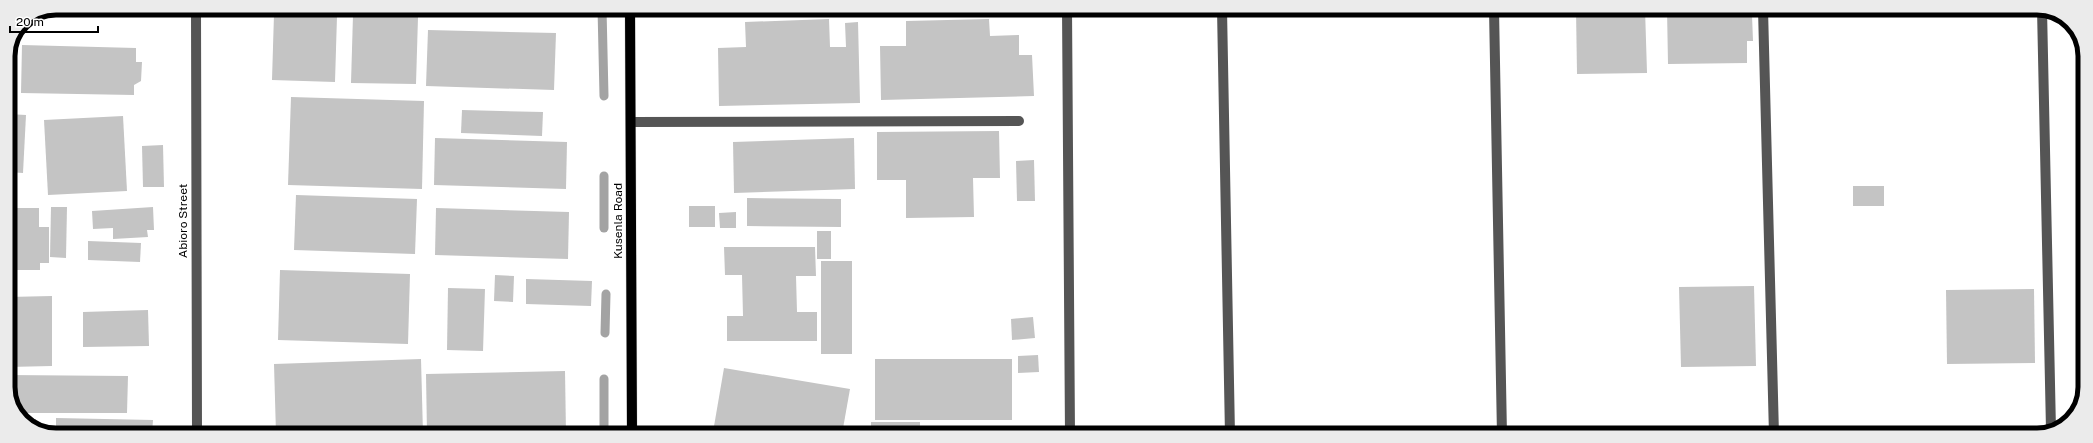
<svg xmlns="http://www.w3.org/2000/svg" width="2093" height="443" viewBox="0 0 2093 443" font-family="'Public Sans',sans-serif">
	<style>
		.lines { fill: none; stroke-linecap: round; stroke-linejoin: round }
		.stream { stroke: #a3a3a3; stroke-width: 9 }
		.building { fill: #c4c4c4 }
		.major-casing { stroke: #dbdbdb; stroke-width: 11 }
		.minor { stroke: #555; stroke-width: 10 }
		.major { stroke: #000; stroke-width: 10 }
		.labels { text-anchor: middle; dominant-baseline: central; stroke-width: 4; stroke-linejoin: round; paint-order: stroke }
		.street-label { font-size: 12px; fill: #000; stroke: #fff }
		.rim { fill: none; stroke: #000; stroke-width: 5 }
	</style>
	<rect width="100%" height="100%" fill="#fff"/>
	<g class="lines">
		<g class="stream">
			<path d="M602,8l2,88"/>
			<path d="M604,176v52"/>
			<path d="M605,333l1,-39"/>
			<path d="M604,434v-55"/>
		</g>
	</g>
	<g class="building">
		<path d="M56,8h13v6l-25,-1z"/>
		<path d="M93,8h61l1,3 -62,2z"/>
		<path d="M1576,9h69l2,64 -70,1z"/>
		<path d="M1667,9h78v6h7l1,26h-6v22l-79,1z"/>
		<path d="M274,14l63,2 -2,66 -63,-2z"/>
		<path d="M353,15l65,2 -2,67 -65,-1z"/>
		<path d="M829,19l1,28h16l-1,-24 13,-1 2,81 -141,3 -1,-58 28,-1 -1,-25z"/>
		<path d="M989,19l1,17 29,-1v20h13l2,41 -153,4 -1,-54h26v-25z"/>
		<path d="M428,30l128,3 -2,57 -128,-4z"/>
		<path d="M22,45l114,3v14h6l-1,19 -7,4v10l-113,-2z"/>
		<path d="M291,97l133,4 -2,88 -134,-4z"/>
		<path d="M462,110l81,2 -1,24 -81,-3z"/>
		<path d="M8,114l18,1 -3,58 -15,-1z"/>
		<path d="M123,116l4,75 -79,4 -4,-75z"/>
		<path d="M999,131l1,47h-27l1,39 -68,1v-38h-29v-48z"/>
		<path d="M435,138l132,4 -1,47 -132,-4z"/>
		<path d="M854,138l1,51 -121,4 -1,-51z"/>
		<path d="M163,145l1,42h-21l-1,-41z"/>
		<path d="M1034,160l1,41h-18l-1,-40z"/>
		<rect x="1853" y="186" width="31" height="20"/>
		<path d="M296,195l121,4 -2,55 -121,-4z"/>
		<path d="M747,198l94,1v28l-94,-1z"/>
		<rect x="689" y="206" width="26" height="21"/>
		<path d="M51,207h16l-1,51 -16,-1z"/>
		<path d="M153,207l1,23h-7l1,7 -35,2v-11l-20,1 -1,-18z"/>
		<path d="M10,208h29v19h10v36h-9v7h-31z"/>
		<path d="M436,208l133,4 -1,47 -133,-4z"/>
		<path d="M736,212v16h-16l-1,-15z"/>
		<rect x="817" y="231" width="14" height="28"/>
		<path d="M88,241l53,2 -1,19 -52,-2z"/>
		<path d="M724,247h91l1,29h-20l1,36h20v29h-90v-25h16l-1,-41h-17z"/>
		<rect x="821" y="261" width="31" height="93"/>
		<path d="M280,270l130,4 -2,70 -130,-4z"/>
		<path d="M495,275l19,1 -1,26 -19,-1z"/>
		<path d="M526,279l66,2 -1,25 -65,-2z"/>
		<path d="M1754,286l2,80 -75,1 -2,-80z"/>
		<path d="M448,288l37,1 -2,62 -36,-1z"/>
		<path d="M2034,289l1,74 -88,1 -1,-74z"/>
		<path d="M52,296v70l-44,1v-70z"/>
		<path d="M148,310l1,36 -66,1v-35z"/>
		<path d="M1033,317l2,21 -23,2 -1,-21z"/>
		<path d="M1038,355l1,17 -21,1v-17z"/>
		<path d="M421,359l2,75h-147l-2,-70z"/>
		<rect x="875" y="359" width="137" height="61"/>
		<path d="M724,368l126,21 -8,45h-115l-14,-2z"/>
		<path d="M565,371l1,63h-139l-1,-60z"/>
		<path d="M8,375l120,1 -1,37h-109l-10,-20z"/>
		<path d="M56,418l97,2 -1,14h-96z"/>
		<path d="M21,419h15l1,10 -15,-8z"/>
		<path d="M871,422h49v13l-49,-1z"/>
	</g>
	<g class="lines">
		<defs>
			<path id="major" d="M630,8l2,426"/>
		</defs>
		<use href="#major" class="major-casing"/>
		<g class="minor">
			<path d="M196,8l1,426"/>
			<path d="M1067,8l3,427"/>
			<path d="M1222,9l8,426"/>
			<path d="M1494,9l8,426"/>
			<path d="M1763,9l11,426"/>
			<path d="M2042,9l9,421"/>
			<path d="M631,122l388,-1"/>
		</g>
		<use href="#major" class="major"/>
	</g>
	<g class="labels">
		<g class="street-label">
			<text transform="translate(183 221) rotate(-90)">Abioro Street</text>
			<text transform="translate(618 221) rotate(-90)">Kusenla Road</text>
		</g>
	</g>
	<path d="M0 0H2093V443H0ZM56 15H2037A41 41 0 0 1 2078 56V387A41 41 0 0 1 2037 428H56A41 41 0 0 1 15 387V56A41 41 0 0 1 56 15Z" fill="#ebebeb" fill-rule="evenodd"/>
	<path class="rim" d="M56 15H2037A41 41 0 0 1 2078 56V387A41 41 0 0 1 2037 428H56A41 41 0 0 1 15 387V56A41 41 0 0 1 56 15Z"/>
	<path d="M10 26v6h88v-6" fill="none" stroke="#000000" stroke-width="2"/>
	<text x="16" y="26" font-size="12" fill="#000000" stroke="#ffffff" stroke-width="3" paint-order="stroke">20 m</text>
</svg>
